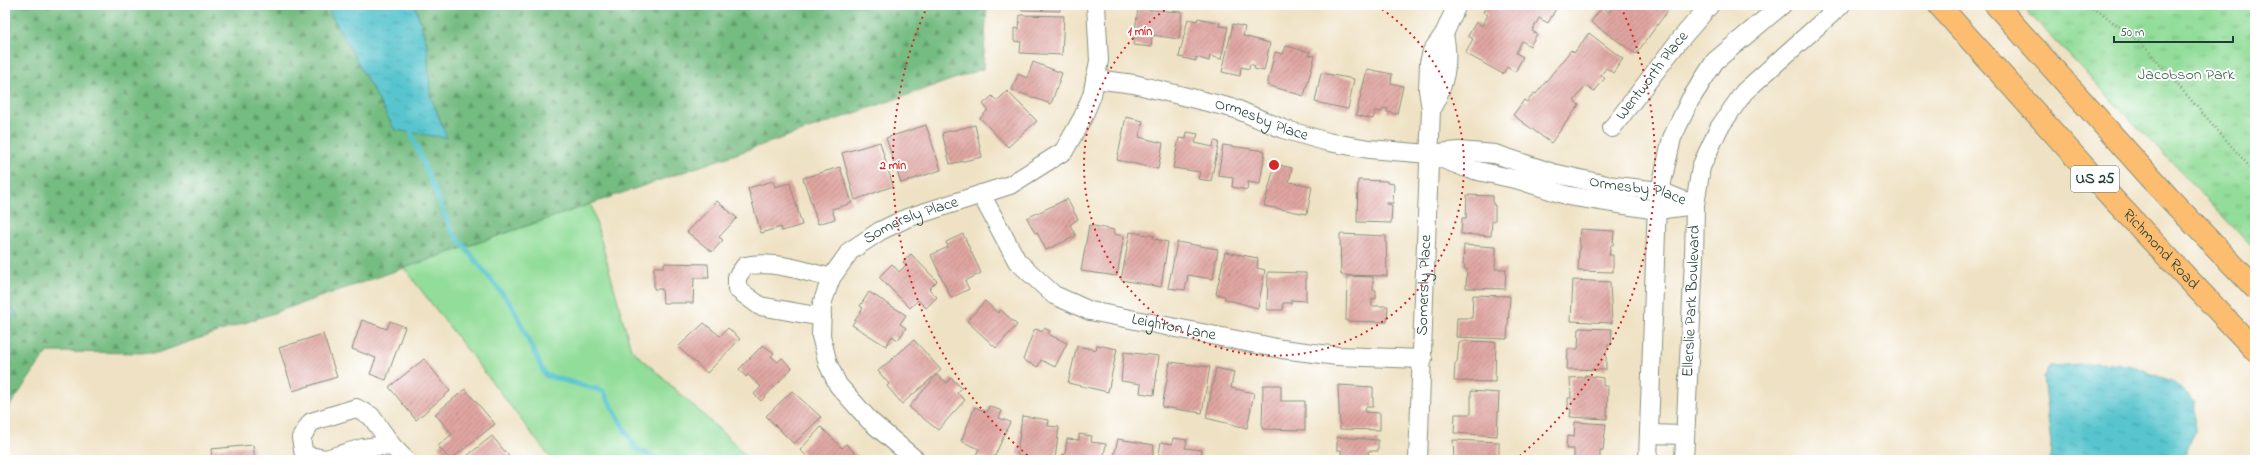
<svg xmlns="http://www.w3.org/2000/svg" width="2260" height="465" viewBox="0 0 2260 465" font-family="'Indie Flower',sans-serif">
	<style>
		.grass { fill: #92dd99; stroke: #588d66 }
		.forest { fill: url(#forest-firs); stroke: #4a7c5a }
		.park { fill: url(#park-tufts); stroke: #588d66 }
		.water { fill: url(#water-ripples); stroke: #3c8181 }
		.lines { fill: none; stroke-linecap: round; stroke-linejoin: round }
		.stream { stroke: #58c5ce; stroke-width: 5 }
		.building { fill: url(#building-hatch) }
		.minor-casing { stroke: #87907c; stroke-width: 20 }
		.trunk-casing { stroke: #87907c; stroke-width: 24 }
		.path { stroke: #87907c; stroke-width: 2.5; stroke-dasharray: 1 3; stroke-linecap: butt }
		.minor { stroke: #fff; stroke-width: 18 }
		.trunk { stroke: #fcbd6f; stroke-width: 22 }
		.ring { fill: none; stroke: #d62828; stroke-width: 2; stroke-dasharray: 2 4 }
		.labels { text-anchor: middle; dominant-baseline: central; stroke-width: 4; stroke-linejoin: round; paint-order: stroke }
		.shield { fill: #fff; stroke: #627771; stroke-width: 1 }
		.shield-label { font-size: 15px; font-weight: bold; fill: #1f3d34 }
		.park-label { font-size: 16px; fill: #3c654d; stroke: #fff }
		.street-label { font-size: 16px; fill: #1f3d34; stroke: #fff }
		.centre { fill: #d62828; stroke: #fff; stroke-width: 2 }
		.ring-label { font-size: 12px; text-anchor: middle; font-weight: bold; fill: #d62828; stroke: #fff; stroke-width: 4; stroke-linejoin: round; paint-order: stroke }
	</style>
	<defs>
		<pattern id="forest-firs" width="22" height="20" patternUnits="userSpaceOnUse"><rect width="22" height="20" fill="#75bc81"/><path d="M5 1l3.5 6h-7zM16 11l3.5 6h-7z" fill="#5f9a6a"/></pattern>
		<pattern id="park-tufts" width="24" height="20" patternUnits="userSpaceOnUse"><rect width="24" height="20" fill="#92dd99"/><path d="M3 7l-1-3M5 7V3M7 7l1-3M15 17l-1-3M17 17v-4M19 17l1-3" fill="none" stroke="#77b47e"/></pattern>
		<pattern id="water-ripples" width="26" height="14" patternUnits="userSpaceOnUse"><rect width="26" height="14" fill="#58c5ce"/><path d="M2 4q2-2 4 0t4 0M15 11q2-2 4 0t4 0" fill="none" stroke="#48a1a8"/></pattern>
		<pattern id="building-hatch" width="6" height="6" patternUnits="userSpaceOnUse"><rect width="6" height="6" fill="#e0a5a1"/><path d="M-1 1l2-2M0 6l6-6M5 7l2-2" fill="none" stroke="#b58884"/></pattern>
	</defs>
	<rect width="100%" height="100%" fill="#fff"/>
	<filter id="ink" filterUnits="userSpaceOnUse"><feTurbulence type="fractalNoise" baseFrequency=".025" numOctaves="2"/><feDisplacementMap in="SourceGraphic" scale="8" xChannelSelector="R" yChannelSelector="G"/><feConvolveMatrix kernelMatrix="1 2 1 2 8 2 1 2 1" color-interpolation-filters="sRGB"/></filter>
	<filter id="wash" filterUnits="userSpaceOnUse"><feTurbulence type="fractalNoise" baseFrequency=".012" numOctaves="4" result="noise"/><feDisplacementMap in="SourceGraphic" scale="16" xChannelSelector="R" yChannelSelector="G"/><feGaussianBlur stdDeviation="0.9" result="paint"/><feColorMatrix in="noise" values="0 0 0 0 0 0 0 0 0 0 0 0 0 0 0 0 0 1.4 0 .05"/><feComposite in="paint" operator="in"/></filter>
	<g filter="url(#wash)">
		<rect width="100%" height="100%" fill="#efe2c4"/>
		<path class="grass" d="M591,204l40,145 102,93 16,18h-197l-148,-192z"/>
		<path class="forest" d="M5,5h321l34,59 87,74 -17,-44 -3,-49 -12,-40h572l-4,64 -826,284 -110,-1 -42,61v-101l14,6 -14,-20z"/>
		<path class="park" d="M2021,5h234v245z"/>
		<g class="water">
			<path d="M326,5h89l12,40 3,49 17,44 -52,-8z"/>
			<path d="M5,298l14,21 -14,-7z"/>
			<path d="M2096,363l31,2 45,16 23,21 -1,30 -11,28h-133l1,-17 -8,-65 7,-12z"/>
		</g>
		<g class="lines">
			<path class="stream" d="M411,133l40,97 62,77 32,68 58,16 33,58 26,11"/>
		</g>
		<g id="blocks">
			<g class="building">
				<path d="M1021,5h39v6l-39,-1z"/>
				<path d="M1487,5h71l-10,18 -9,-5 -7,13 5,3 -7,12 -8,-5 -6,12 7,4 -8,15 -8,-5 -4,7 -38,-21 8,-14 -5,-3 8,-14 6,4 6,-11 -5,-3z"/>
				<path d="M1614,5h58l-36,49 -45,-32 11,-15 7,5z"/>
				<path d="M1138,9l44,3 -3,27 -27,-4 -1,12 -18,-2z"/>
				<path d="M1020,15l44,1 -2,39 -42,-2 1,-11 -7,-1v-13l5,1z"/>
				<path d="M1198,18l22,5 -1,3 9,1 -7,32 -11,-3 -1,5 -13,-4v4l-17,-4 9,-38 9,2z"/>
				<path d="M1233,24l12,3 -2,9 27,7 -6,28 -10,-2 1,-3 -5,-2 -1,5 -8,-2 -1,9 -18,-4z"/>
				<path d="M1589,33l34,26 -10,14 -7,-5 -5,7 4,3 -11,14 -8,-6 -12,15 5,4 -28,38 -38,-28 11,-15 3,2 7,-9 2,1 35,-44 3,3z"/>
				<path d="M1286,46l24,6 -1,3 6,1 -11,40 -37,-11 8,-33 8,2z"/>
				<path d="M1033,62l29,11 -11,31 -39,-14 6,-16 9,4z"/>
				<path d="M1367,69l25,5 -1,9 12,3 -6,28 -10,-2 1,-3 -4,-1 -2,4 -7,-1 -2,8 -17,-4z"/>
				<path d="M1321,73l33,6 -6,30 -33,-7z"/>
				<path d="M1007,91l30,30 -29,26 -28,-29 8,-8 -5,-6 9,-8 5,5z"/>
				<path d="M1126,117l17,4 -4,16 24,6 -5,26 -41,-9z"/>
				<path d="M926,125l15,45 -40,13 -15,-45z"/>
				<path d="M975,125l7,32 -32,7 -8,-31z"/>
				<path d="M1187,132l11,2 -3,9 18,4 1,-6 5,1 -8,39 -13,-2 2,-7 -27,-4 6,-30 7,1z"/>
				<path d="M880,142l13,44 -38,14 -13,-47z"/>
				<path d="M1223,145l42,6 -5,33 -12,-2 -1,8 -15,-3 1,-9 -15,-2z"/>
				<path d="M1275,164l17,4 -3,14 23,4 -5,28 -43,-8z"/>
				<path d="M840,167l12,36 -20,6 3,10 -17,5 -15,-46z"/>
				<path d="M1358,180l29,1v2l7,1 -1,19h-7v1l6,1 -1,18 -34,-1z"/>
				<path d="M773,181l2,6 15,-4 12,42 -20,6 -1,-4 -20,6 -13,-45z"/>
				<path d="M1467,195l26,1v9h2v16h-3l-1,15 -30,-2 1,-16h4z"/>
				<path d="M1067,199l11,20 -8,6 6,11 -30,14 -9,-18 -2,1 -8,-15z"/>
				<path d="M717,201l20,17 -18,19 4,3 -11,12 -25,-20z"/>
				<path d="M1089,225l25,5v4l10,2 -7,40 -36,-5z"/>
				<path d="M1580,229l34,2 -1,14h-2l-2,10h4v17l-35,-1z"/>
				<path d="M1130,232l24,4v3l14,3 -7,45 -40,-7z"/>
				<path d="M963,234l18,39 -16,8 4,8 -18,9 -20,-43 17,-8 -2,-5z"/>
				<path d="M1340,234l46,2 1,40 -46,-1z"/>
				<path d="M1177,242l41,7 -5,30 -25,-4 -3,15 -17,-2z"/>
				<path d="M1464,245l32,2 -1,22h11l-1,20 -39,-1 1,-19h-3l1,-4h-2z"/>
				<path d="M1225,252l33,6 -1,10 8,2 -7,38 -33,-9v-3l-9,-2z"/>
				<path d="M911,254l26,27 -8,8 8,8 -11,11 -8,-8 -8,8 -31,-31 13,-13 7,8 7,-7 -3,-3z"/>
				<path d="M664,263l44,1 1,14h-15l-1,25h-30l-1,-14h-8v-22h10z"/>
				<path d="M1268,272l38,1v28l-15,-1v3h-8v7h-16z"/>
				<path d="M1347,276l26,1v13h3v9l-4,-1v8h16l-1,16 -41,-1z"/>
				<path d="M1573,280l37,2 2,41 -41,-2z"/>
				<path d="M869,292l37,23 -6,9 6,4 -8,12 -6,-4 -6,10 -34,-21 11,-17 -3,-2z"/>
				<path d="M1473,295l37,1 -3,43 -51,-2 1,-19h15z"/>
				<path d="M985,301l13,12 3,-3 16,15 -21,23 -29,-27z"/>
				<path d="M362,320l25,9 3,-8 15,6 -19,53 -16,-6 6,-16 -24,-9z"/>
				<path d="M704,323l16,13 8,-8 12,11 -33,34 -29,-26z"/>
				<path d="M1044,328l6,3 -2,3 19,9 -12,24 -14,-7 -3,7 -15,-7 11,-30 2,-1 6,3z"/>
				<path d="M1579,328l33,1 -1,16h-3l-2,8v17l-39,-1 1,-20h10z"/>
				<path d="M323,334l14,43 -44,14 -14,-43z"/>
				<path d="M914,340l27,30 -39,34 -15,-18 2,-2 -11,-13z"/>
				<path d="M1464,341l32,1 -1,40 -41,-1 1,-18h2l2,-20z"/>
				<path d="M763,345l11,8 -3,3 7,6 4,-4 10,10 -31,33 -7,-7 7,-7 -13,-12 -2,2 -7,-8z"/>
				<path d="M1097,345l20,4 -9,43 -40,-9 9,-37 19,4z"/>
				<path d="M1124,352l35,4 -5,39 -14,-2 1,-9 -20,-3z"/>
				<path d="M424,359l26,32 -34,29 -27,-33z"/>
				<path d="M1170,362l40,5 -8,46 -40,-6z"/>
				<path d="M1216,368l18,4 -3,16 23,5 -7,35 -41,-10z"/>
				<path d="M937,375l10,8 4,-5 11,10 -5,5 8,7 -27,30 -29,-23z"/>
				<path d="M1585,375l18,3v8h5l-1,33 -37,-2 1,-8h-3v-11h3l-1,-20 15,-1z"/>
				<path d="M1263,385h18v16h24v29l-43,-1z"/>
				<path d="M1338,385l35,2v20h-7l-1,5 15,1v17l-40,-1z"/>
				<path d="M465,389l30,35 -45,36 -12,-14 14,-12 -17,-20z"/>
				<path d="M792,391l29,26 -27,27 -28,-28z"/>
				<path d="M1471,391l28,2 -2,43 -43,-3 1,-19h16z"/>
				<path d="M989,406l13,5 -3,7 11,4 -17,38 -17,-5 3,-6 -18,-8 14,-34 12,5z"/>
				<path d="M1022,416l27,4 -1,6 11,1 -4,33h-18v-2l-20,-3z"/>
				<path d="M1575,422l31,2 -3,26h-3v10h-26v-11h-8l1,-13 7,1z"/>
				<path d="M821,427l21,21 4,-4 13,13 -3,3h-48l2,-1 -10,-9z"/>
				<path d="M1079,434l13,2 -1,6 15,2 -3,16h-42l1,-6 3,1 2,-16 12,1z"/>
				<path d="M492,436l20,24h-50z"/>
				<path d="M1337,437l41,3v11h-10l1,7 3,2h-31v-10h-4z"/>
				<path d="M1173,438l14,2 -2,8 17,2 -2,10h-42l3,-18 11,2z"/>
				<path d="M1118,439l36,6 -2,15h-39z"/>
				<path d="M1453,440l46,2v18h-45z"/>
				<path d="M253,445l2,15h-43l-1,-11z"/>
			</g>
		</g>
	</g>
	<g filter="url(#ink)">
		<use href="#blocks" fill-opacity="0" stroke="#87907c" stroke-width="1"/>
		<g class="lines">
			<defs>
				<g id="minor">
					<path id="s1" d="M1095,79l39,5 102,25 47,20 45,13 41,7 60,5 30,-3 36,3 58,19 54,12 53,6 35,14"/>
					<path d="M1431,109c14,-24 19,-47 13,-75"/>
					<path id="s2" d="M1612,128l66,-86 32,-37"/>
					<path d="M1432,155l37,14 50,11 50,16 88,14 38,-5"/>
					<path id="s3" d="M981,194l36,67 37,34 36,16 192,38 55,7 86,3"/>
					<path d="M822,317l-62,-11 -23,-17v-12l8,-11c29,-6 58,5 86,12"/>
					<path d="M1649,434l36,1"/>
					<path d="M393,447l-15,-1 -15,2 -37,11 -22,-4 -3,-17 10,-16 45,-14 15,8 22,31 13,13"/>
					<path id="s4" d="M916,460l-46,-39 -32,-36 -10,-21 -7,-28 1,-32 9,-26 19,-27 30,-20 27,-13 103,-33 54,-34 19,-34 9,-22 7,-34 -3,-56"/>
					<path id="s5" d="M1418,460l13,-351 -3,-19 1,-27 3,-12 12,-17 13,-29"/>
					<path d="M1648,460l9,-256 15,-66 18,-38 25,-39 67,-56"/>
					<path id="s6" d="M1684,460l10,-201 1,-54 6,-38 18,-39 25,-36 97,-87"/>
				</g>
				<g id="trunk">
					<path id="s7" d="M1939,5l174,194 142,151"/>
					<path d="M1996,5l172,192 87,91"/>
				</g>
			</defs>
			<use href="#minor" class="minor-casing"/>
			<use href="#trunk" class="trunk-casing"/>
			<path class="path" d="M2081,5l19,7 42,32 113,129"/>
			<use href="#minor" class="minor"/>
			<use href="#trunk" class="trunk"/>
		</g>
	</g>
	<g class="ring">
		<path d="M1377 6A190 190 0 1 1 1171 6"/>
		<path d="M1032 459A381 381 0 0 1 927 7M1621 7A381 381 0 0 1 1516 459"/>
	</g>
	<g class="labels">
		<rect class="shield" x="2071" y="166" width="48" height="26" rx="3"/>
		<g class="shield-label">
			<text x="2095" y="179">US 25</text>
		</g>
		<g class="park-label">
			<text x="2186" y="75">Jacobson Park</text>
		</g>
		<g class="street-label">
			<text stroke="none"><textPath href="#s2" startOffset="66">Wentworth Place</textPath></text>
			<text stroke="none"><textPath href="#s1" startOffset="172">Ormesby Place</textPath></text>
			<text stroke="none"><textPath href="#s1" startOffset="558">Ormesby Place</textPath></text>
			<text stroke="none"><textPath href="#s4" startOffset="322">Somersly Place</textPath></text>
			<text stroke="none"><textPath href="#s7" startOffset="330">Richmond Road</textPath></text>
			<text stroke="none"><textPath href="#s5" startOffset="175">Somersly Place</textPath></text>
			<text stroke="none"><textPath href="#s6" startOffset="159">Ellerslie Park Boulevard</textPath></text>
			<text stroke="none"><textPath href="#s3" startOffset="251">Leighton Lane</textPath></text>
		</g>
	</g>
	<circle cx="1274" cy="165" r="6" class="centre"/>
	<g class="ring-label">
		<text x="1140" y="35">1 min</text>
		<text x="893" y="169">2 min</text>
	</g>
	<rect width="2260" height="465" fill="none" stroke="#fff" stroke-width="20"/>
	<path d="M2114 36v6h119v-6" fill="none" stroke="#1f3d34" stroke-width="2"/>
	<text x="2120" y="36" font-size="12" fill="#1f3d34" stroke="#ffffff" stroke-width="3" paint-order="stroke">50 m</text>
</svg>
